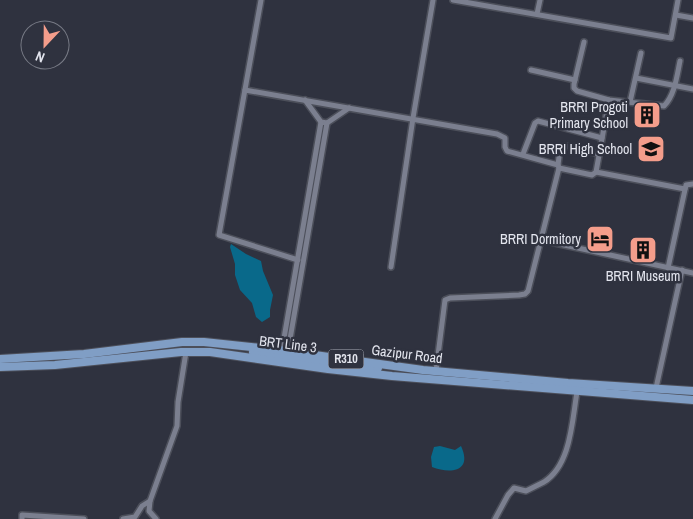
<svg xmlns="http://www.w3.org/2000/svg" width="693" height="519" viewBox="0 0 693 519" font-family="'Archivo Narrow',sans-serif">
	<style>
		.water { fill: #09698a }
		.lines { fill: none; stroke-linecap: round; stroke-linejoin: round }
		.street-casing { stroke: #4c4f5a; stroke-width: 8 }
		.primary-casing { stroke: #4c4f5a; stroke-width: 10 }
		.street { stroke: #7b7f8f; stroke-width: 5 }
		.primary { stroke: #809ec5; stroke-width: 8 }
		.labels { text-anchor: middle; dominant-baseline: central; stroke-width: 5; stroke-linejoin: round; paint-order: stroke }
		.shield { fill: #2f323f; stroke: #adafba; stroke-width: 1 }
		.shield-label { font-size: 12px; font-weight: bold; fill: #e3e5ee }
		.poi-label { font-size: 14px; fill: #e3e5ee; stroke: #2f323f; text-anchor: end }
		.street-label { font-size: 14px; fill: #e3e5ee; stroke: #2f323f }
	</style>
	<rect width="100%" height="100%" fill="#2f323f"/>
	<g class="water">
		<path d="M231,244l15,10 15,7 2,10 10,24 -3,15v7l-8,5 -6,-5 -4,-14 -12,-13 -5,-15v-11l-5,-17z"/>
		<path d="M440,446l15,4 6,-4c12,26 -11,28 -29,21l-1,-10 3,-10z"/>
	</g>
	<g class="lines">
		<defs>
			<g id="street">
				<path d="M261,0l-42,235 79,25"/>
				<path d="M453,0l218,38 7,-38"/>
				<path d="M537,14l3,-14"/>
				<path d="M676,15l17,3"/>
				<path d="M584,42l-10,42v4l3,3 32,9 55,6c11,-11 13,-31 16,-45"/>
				<path d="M531,70l44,10"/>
				<path d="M636,78l57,11"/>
				<path d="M245,90l252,44 8,4v9l2,4 51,14 1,3"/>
				<path d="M305,100l16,22 6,1 22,-15"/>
				<path d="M630,102l11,-49"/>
				<path d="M523,154l12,-31 3,-2 64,17"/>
				<path d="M558,165l2,-16 5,-3 34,8"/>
				<path d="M596,172l89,17"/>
				<path d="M541,240l152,33"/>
				<path d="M391,267l22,-149 20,-118"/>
				<path d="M668,268l18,-83 7,-1"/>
				<path d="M282,350l39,-228"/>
				<path d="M288,351l39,-228"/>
				<path d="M436,371l9,-71 5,-2 69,-3 6,-1 3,-3 31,-123 33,7 4,-3 13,-72"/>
				<path d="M656,388l26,-118"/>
				<path d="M150,501l-1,10 7,8"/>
				<path d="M22,519v-4l62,4"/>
				<path d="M123,519l12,-2 7,-11 8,-5 27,-75 1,-24 8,-50"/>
				<path d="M495,519l13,-24 6,-7 12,3c6,-3 12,-6 18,-9 27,-17 28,-61 33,-90"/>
			</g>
			<g id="primary">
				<path d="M253,352l125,16"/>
				<path d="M0,359l84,-5 98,-12h22l67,7 152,21 145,13 125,8"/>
				<path d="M0,367l55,-2 126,-13h29l118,17 64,7 301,24"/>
			</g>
		</defs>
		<use href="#street" class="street-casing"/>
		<use href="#primary" class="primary-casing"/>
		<use href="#street" class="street"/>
		<use href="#primary" class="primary"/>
	</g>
	<defs>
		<symbol id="building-square" viewBox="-11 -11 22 22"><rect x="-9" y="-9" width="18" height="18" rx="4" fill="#f49d8b" stroke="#2f323f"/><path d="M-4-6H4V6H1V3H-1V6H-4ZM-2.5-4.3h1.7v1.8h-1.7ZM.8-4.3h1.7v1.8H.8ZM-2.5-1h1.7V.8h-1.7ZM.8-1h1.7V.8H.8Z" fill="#111"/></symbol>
		<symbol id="school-square" viewBox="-11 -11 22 22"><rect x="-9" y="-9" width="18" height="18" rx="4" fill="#f49d8b" stroke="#2f323f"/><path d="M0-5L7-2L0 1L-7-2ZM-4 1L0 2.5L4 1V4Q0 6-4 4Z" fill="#111"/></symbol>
		<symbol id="hotel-square" viewBox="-11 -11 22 22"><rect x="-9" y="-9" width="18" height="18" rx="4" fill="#f49d8b" stroke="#2f323f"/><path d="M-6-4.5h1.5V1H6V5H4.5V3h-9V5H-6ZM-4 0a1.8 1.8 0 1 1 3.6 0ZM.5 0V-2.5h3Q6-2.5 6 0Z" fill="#111"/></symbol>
	</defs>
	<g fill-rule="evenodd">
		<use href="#building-square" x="631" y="99" width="32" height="32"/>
		<use href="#school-square" x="635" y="133" width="32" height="32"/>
		<use href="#hotel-square" x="584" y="223" width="32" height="32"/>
		<use href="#building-square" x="627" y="234" width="32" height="32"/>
	</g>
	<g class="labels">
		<rect class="shield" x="328.5" y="349.5" width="35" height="19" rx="4"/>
		<g class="shield-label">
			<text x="346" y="359">R310</text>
		</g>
		<g class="poi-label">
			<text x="628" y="107">BRRI Progoti<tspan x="628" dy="16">Primary School</tspan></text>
			<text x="632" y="149">BRRI High School</text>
			<text x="581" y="239">BRRI Dormitory</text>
			<text x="643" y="276" text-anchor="middle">BRRI Museum</text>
		</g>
		<g class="street-label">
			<text transform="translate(288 344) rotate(7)">BRT Line 3</text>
			<text transform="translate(407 354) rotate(7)">Gazipur Road</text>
		</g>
	</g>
	<g transform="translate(45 45) rotate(202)"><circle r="24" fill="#2f323f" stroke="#777a85"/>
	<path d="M0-4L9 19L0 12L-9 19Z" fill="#f49d8b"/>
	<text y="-8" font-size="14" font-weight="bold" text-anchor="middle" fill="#e3e5ee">N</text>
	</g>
</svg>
